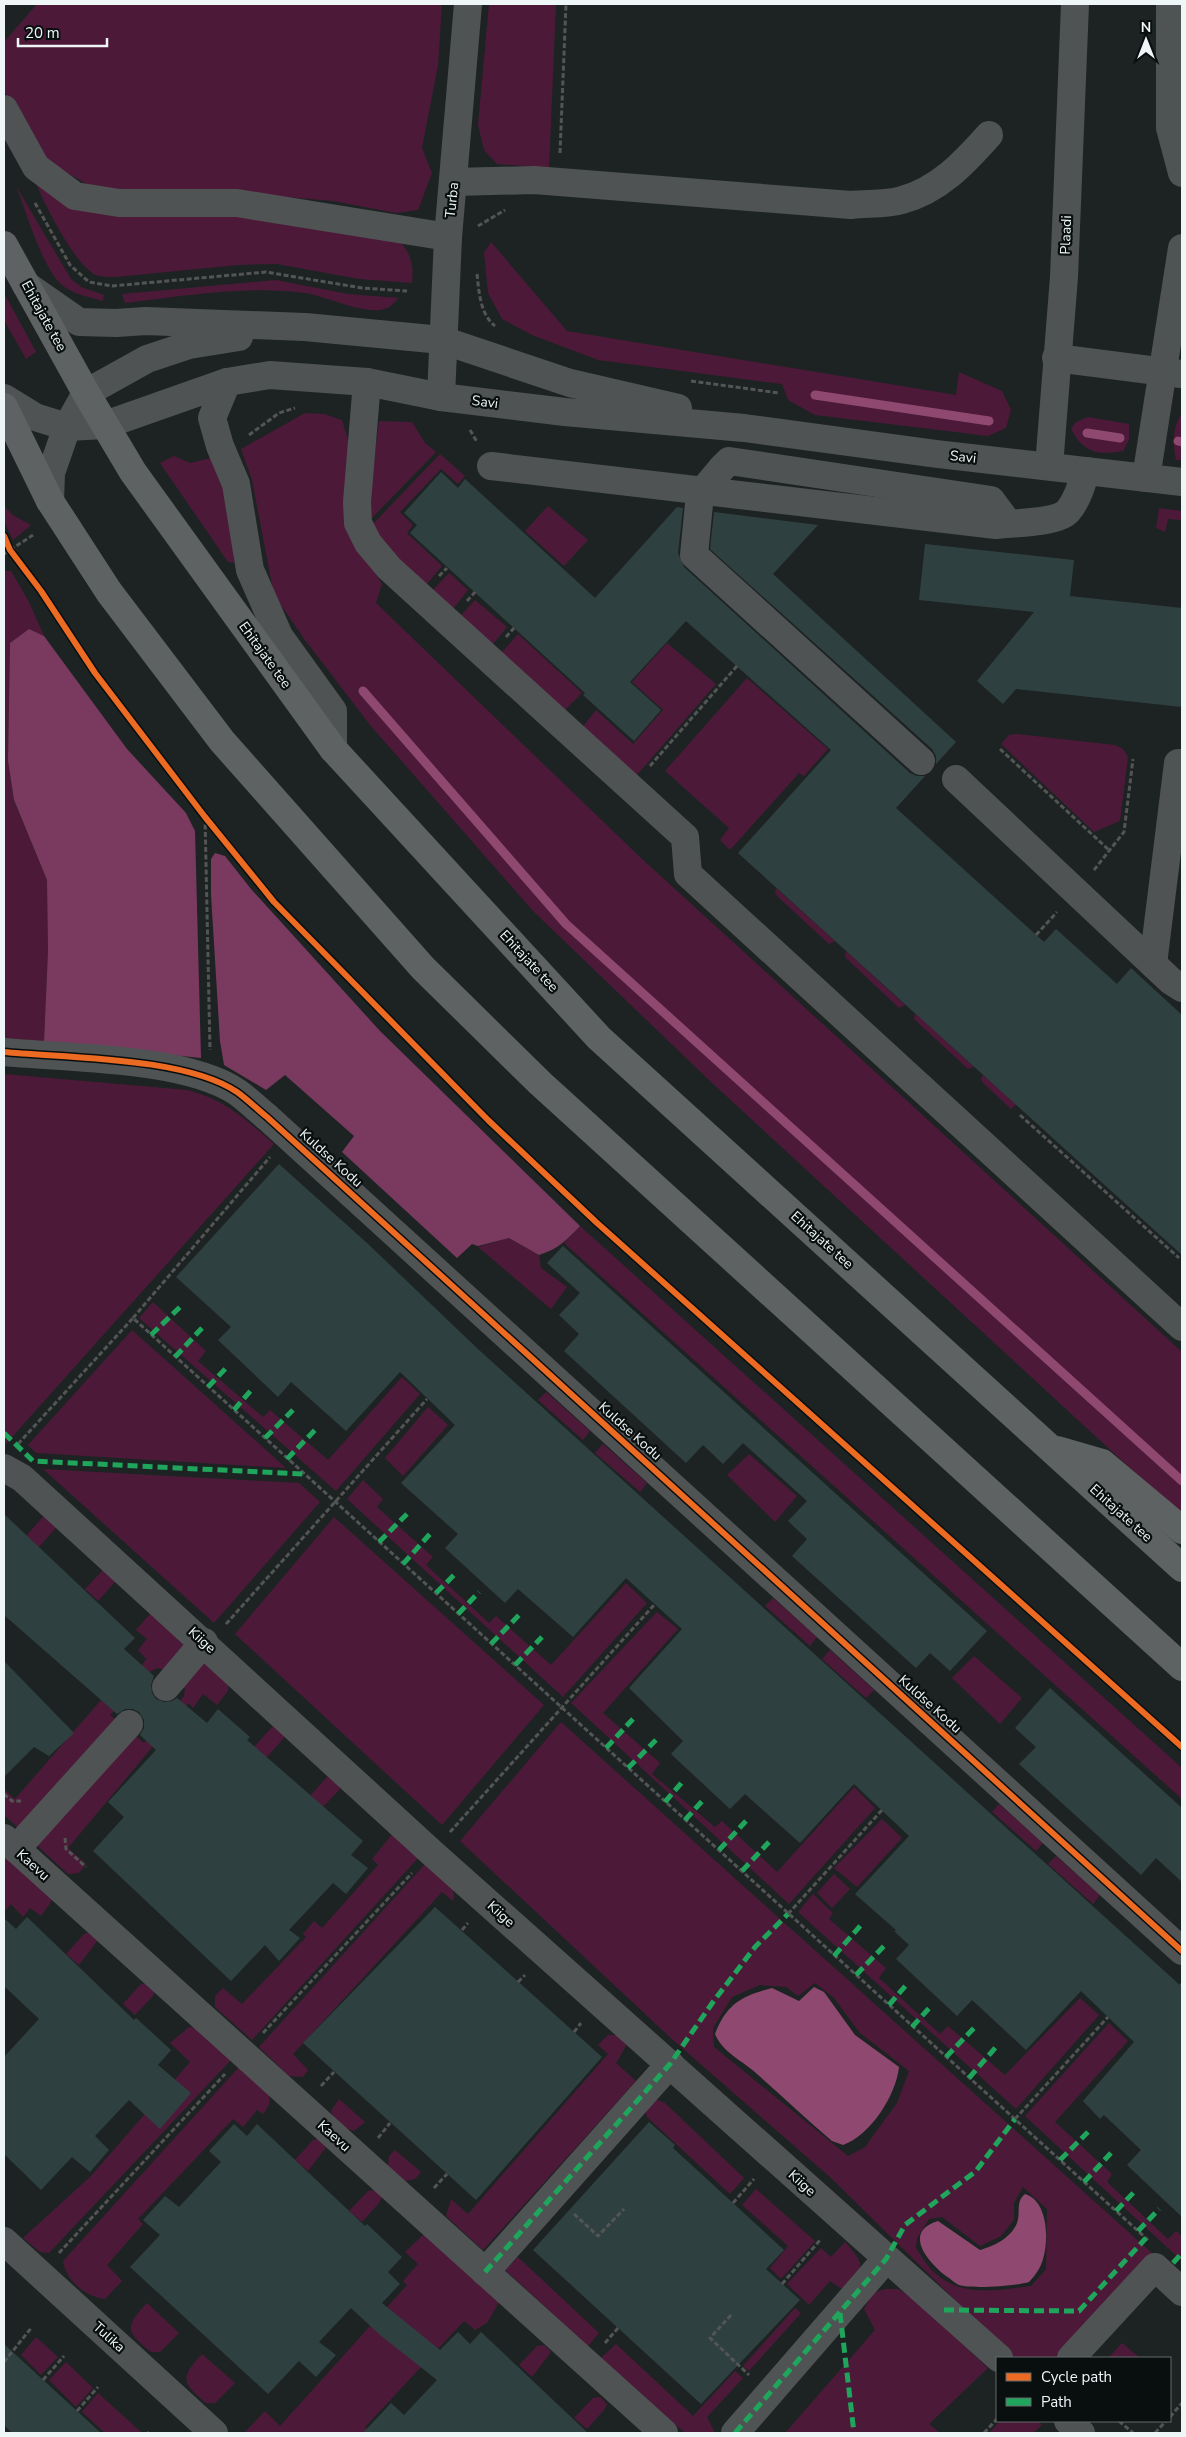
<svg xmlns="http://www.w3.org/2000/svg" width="1186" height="2437" viewBox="0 0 1186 2437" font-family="'Nunito Sans',sans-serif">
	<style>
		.green { fill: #4c1a38; fill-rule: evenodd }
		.forest { fill: #7a3a5f }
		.water { fill: #8f4970 }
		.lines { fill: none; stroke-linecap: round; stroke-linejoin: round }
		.stream { stroke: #8f4970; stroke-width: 9 }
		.building { fill: #2f4041 }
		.path { stroke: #535555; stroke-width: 3; stroke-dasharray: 5 2.5; stroke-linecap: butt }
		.minor { stroke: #505353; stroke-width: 28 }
		.highway { stroke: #5e6262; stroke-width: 28 }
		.minor-bridge { stroke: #505353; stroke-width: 28 }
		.quiet { stroke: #20a55d; stroke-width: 5; stroke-dasharray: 10 5; stroke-linecap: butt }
		.cycleway-casing { stroke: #090e0e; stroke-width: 9 }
		.cycleway { stroke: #ed6a23; stroke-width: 6 }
		.labels { text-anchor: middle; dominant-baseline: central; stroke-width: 4.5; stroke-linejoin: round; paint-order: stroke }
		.street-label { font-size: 14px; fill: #eff6f7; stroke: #090e0e }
	</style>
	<rect width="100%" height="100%" fill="#1d2323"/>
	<g class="green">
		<path d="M37,4h405l-4,61 -16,83 10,25 -14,37 -22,3 -63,-12 -105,-9h-127l-53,-30 -44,-71v-49z"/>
		<path d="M489,4h67l-7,164 -52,-4 -13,-14 -6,-25z"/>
		<path d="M35,181l365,60c11,14 14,24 12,42l-53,-4 -82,-15 -39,1 -122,12c-6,0 -14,0 -20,-2 -21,-9 -52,-72 -61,-94z"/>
		<path d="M16,186l55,93 10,8 23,8 -1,6c-13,-4 -32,-7 -42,-17 -19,-17 -35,-73 -45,-98z"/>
		<path d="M491,242l76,89 389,64 3,-23 43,19 9,19 -5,18 -18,8 -173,-21 -27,-15 -6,-16 -184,-24 -66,-25 -30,-16 -14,-26 -4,-40z"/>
		<path d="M276,280l72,14 51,4c-4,3 -8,9 -12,10 -19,9 -61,-12 -82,-15 -60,-8 -121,3 -180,10l-3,-9z"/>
		<path d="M4,293l32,59 -10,7 -22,-39z"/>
		<path d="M305,413l19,1 18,6 7,23 -4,81 37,60 -6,19 265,255 541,494v164l-472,-435 -176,-169 -164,-187 -65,-85 -31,-45 -22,-115 -11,-31z"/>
		<path d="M1181,415h1v45h-6c-3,-15 -4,-32 5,-45z"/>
		<path d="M1088,417l41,7v16l-6,11c-24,4 -39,3 -52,-22l5,-7z"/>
		<path d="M379,421l33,1 13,21 11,9 -65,67 -1,-27z"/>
		<path d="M440,454l25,22 -7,8 -17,-15 -41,43 13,13 -6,8 35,33 -15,18 -48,-42 -8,-16z"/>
		<path d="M174,456l16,7 21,-5 19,49 4,56 -6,-1 -68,-99z"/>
		<path d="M4,506l10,10 17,9 -18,15 -9,-19z"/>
		<path d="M548,506l40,34 -24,26 -39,-35z"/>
		<path d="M1159,508l23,3v9l-14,-1 -3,13 -9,-4z"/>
		<path d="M4,571h7l18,31 15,34 -15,-7 -19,14 -2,118 6,40 33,79 1,71 -4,91 -40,-3z"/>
		<path d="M449,573l19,17 -15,19 -20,-19z"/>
		<path d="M475,600l32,27 -15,18 -32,-29z"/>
		<path d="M518,634l64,59 -17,17 -64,-57z"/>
		<path d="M667,643l49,41 -80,92 -55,-47 15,-19 37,34 30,-34 -31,-28z"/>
		<path d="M747,678l81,71 -24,27 -5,-3 -69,77 -10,-10 9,-12 -64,-57z"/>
		<path d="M1017,734l98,11 8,4 5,8 -8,64 -26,11 -93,-88 8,-9z"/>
		<path d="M776,888l59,53 -6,3 -54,-50z"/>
		<path d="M846,951l59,54 -6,3 -54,-51z"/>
		<path d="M915,1013l59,54 -6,2 -54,-50z"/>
		<path d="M4,1074l183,16c39,10 58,29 87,54l-270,302z"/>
		<path d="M983,1075l33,29 -5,5 -28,-26 -2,-4z"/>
		<path d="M580,1226l602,542v31l-618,-556z"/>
		<path d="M509,1238l30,17 2,13 26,19 -16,22 -73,-62z"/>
		<path d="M153,1302l53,49 -8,10 65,56 7,-7 58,50 74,-83 18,17 -84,97 -197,-173z"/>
		<path d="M132,1330l154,138 -250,-15 -8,-8z"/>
		<path d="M546,1392l44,39 -7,9 -45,-40z"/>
		<path d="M428,1407l20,18 -45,51 -18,-18z"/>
		<path d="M603,1444l44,39 -7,9 -45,-39z"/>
		<path d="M749,1454l48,42 -22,26 -48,-47z"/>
		<path d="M43,1469l256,14 21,19 -106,121z"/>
		<path d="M363,1480l20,19 -6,8 56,50 -7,8 63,58 7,-7 55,49 75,-82 21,20 -84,94 -216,-198z"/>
		<path d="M50,1516l7,7 -2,6 -17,19 -13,-11 18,-20z"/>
		<path d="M334,1517l210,188 -102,120 -207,-191z"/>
		<path d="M103,1570l14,6 -2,6 -17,19 -13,-12z"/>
		<path d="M773,1598l44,39 -7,9 -45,-40z"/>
		<path d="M657,1612l21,17 -75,84 57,50 -8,11 63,53 7,-6 55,51 77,-85 21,21 -86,96 -218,-201z"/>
		<path d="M150,1614h4l33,33 -19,24 -10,-3 -7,3 -41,44 34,28 40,-47 1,-7 -6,-7 25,-21 25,20 -1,10 -11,14 -14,-11 -10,14 -4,-5 -121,145 18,16 -7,9 -11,1 -64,-59v-26l11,10 100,-115 26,-17 5,-8 -8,-9 9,-11 -11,-9z"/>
		<path d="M830,1650l44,40 -8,8 -44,-39z"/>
		<path d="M974,1656l48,42 -22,26 -48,-46z"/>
		<path d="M561,1722l593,533 -93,103h-47l-183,-180 -158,-138 -213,-199zM815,1983l19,15 26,35 49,38 -12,32 -32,44 -17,9 -134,-109 -1,-19 19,-31 28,-12 26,2 12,9zM1023,2187l24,22 -1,60 -15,17c-33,4 -69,12 -96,-13 -8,-6 -13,-17 -19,-25l1,-10 12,-19 13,-2 38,29 21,-10 13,-16v-17z"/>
		<path d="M279,1726l7,7 -3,6 -17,19 -12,-11 18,-20z"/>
		<path d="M334,1776l7,7 -2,7 -17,18 -13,-11 18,-20z"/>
		<path d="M999,1804l44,39 -7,8 -44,-39z"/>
		<path d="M882,1819l20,19 -45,49 -23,-19z"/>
		<path d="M394,1832l26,24 -168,184 -37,-33v-11l8,-8 19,16 64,-67 -3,-3 11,-13 8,7 56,-63 -6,-6z"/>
		<path d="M4,1853l48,44 -1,5 -10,14 -11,-8 -7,9 -12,-13 -7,8z"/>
		<path d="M1056,1856l44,39 -7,9 -45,-40z"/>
		<path d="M426,1863c10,9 33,22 27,38l-11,-9 -149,162 15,16 -5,7 -14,-1 -30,-29z"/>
		<path d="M834,1874l16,15 -18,19 -15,-15z"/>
		<path d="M813,1894l20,19 -4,6 57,49 -7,10 61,56 8,-8 57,49 75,-77 19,17 -83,94 -218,-197z"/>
		<path d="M91,1932l7,8 -19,25 -13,-11 18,-20z"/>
		<path d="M148,1983l7,7 -2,6 -18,19 -12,-11 18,-20z"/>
		<path d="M1109,2023l19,18 -73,81 57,52 -5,8 61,57 8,-8 6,5v25l-157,-145z"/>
		<path d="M189,2027l9,1 33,32 -182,193 -9,-1 -17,-14 68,-62 99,-114 -20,-19z"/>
		<path d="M608,2035h11l7,5v6l-10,17 20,18 -153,169 -37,-34 5,-17 17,15 140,-160 -10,-9z"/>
		<path d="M240,2066c16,13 42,27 23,48l-6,-4 -14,17 -10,-8 -95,100 5,5 -36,41 15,16 -17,18c-19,-2 -39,-18 -42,-38z"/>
		<path d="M339,2099l26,23 -11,9c-8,-2 -21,-12 -23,-20z"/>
		<path d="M655,2099l10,4 79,75 -14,16 -83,-77 -2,-7z"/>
		<path d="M320,2139l7,7 -19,25 -13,-11 18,-20z"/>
		<path d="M395,2150l26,22 -6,7 -10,2 -17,-15 1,-10z"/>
		<path d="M756,2189l59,52 -34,38 -11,-11 18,-22 -46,-41z"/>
		<path d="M375,2190l7,7 -3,6 -17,19 -13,-11 19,-20z"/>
		<path d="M425,2233l74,69 -12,21 -12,7 -11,-9 -99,106 3,3 -3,3h-121l21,-22 15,15 127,-141 -4,-4 15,-17 -13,-12z"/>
		<path d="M845,2242c21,23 20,26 0,49l-15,-10 -21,24 -22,-21 34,-36 10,9z"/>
		<path d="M518,2257l81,76 -11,13 -83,-76z"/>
		<path d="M885,2289h13l15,9 75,70 -59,56 11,9h-155l90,-103 -11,-21 9,-16z"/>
		<path d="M147,2303l32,30 -19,19h-9c-25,-20 -27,-25 -4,-49z"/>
		<path d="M795,2308l6,5 -52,58 -6,-5z"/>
		<path d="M36,2337l22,20 -17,18 -20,-20z"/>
		<path d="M1122,2343l18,15h-32z"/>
		<path d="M616,2344l77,72 42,-45 8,7 -36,39 8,16h-30l-84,-75z"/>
		<path d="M544,2345l7,7 -19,25 -13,-12 18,-19z"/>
		<path d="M202,2354l33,29 -20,20h-9c-25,-21 -26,-25 -4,-49z"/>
		<path d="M66,2362l27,26 -17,19 -27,-27z"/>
		<path d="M98,2393l43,39 -1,1h-35l-23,-21z"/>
		<path d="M600,2397l7,7 -3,6 -17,19 -13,-11 19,-20z"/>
		<path d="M1000,2421h37l5,4 -9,8h-44z"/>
	</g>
	<g class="forest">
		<path d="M29,629l15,7 83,113 59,64 9,18 6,227 -157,-16 4,-91 -1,-71 -33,-80 -6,-39 2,-118z"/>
		<path d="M215,853l10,3 26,33 129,142 200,195c-13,14 -22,23 -41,29l-30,-17 -31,8 -6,-2 -15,14 -115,-106 12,-16 -69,-61 -19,15 -42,-25 -4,-24 -9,-146v-36z"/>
	</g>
	<g class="water">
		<path d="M814,1987l10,5 31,43 44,32c-3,28 -28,68 -56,78l-11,-4c-26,-22 -50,-45 -75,-67 -14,-13 -35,-22 -42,-40 12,-31 27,-38 57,-46l27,13z"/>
		<path d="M1025,2194c23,7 24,45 18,65 -2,8 -8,17 -14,23 -14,4 -57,7 -70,3 -5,-2 -9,-7 -13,-9 -18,-14 -44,-44 -8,-55l42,29c14,-4 31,-12 37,-27 4,-10 -2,-21 8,-29z"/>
	</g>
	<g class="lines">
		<g class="stream">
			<path d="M815,395l174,26"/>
			<path d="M1087,433l33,5"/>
			<path d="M1178,441l4,1"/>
			<path d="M363,691l203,233 616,557"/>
		</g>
	</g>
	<g class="building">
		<path d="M441,472l17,16 7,-9 130,119 82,-91 6,1 -5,45 6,14 226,206 7,3h8l-29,32 148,134 12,-13 61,55 14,-16 51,47v240l-444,-402 93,-103 -145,-129 -56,61 31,28 -27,31 -51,-46 2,-2 -175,-160 7,-8 -13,-12z"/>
		<path d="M714,512l104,13 -45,49 183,168 -20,22v-8l-4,-7 -222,-200z"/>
		<path d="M925,544l149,16 -4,36 112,12v99l-166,-18 -13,15 -26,-23 57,-69 -115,-12z"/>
		<path d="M279,1164l88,79 112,107 703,637v230l-55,-52 14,-15 -37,-35 -4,4 -17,-18 51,-59 -53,-51 -55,59 -54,-50 -15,16 -61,-57 13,-14 -15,-14 2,-1 -41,-36 54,-58 -55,-52 -54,59 -55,-49 -15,15 -59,-55 12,-13 -54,-53 53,-59 -56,-51 -53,59 -55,-48 -13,14 -60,-55 13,-14 -57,-51 54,-58 -55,-53 -54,59 -55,-49 -13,15 -60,-57 13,-13 -55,-50z"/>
		<path d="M563,1246l424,385 -37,40 -20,-18 -14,15 -124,-112 15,-17 -19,-18 19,-20 -64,-58 -20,21 -20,-19 -17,18 -122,-112 15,-17 -20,-19 21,-22 -33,-30z"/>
		<path d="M4,1514l131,124 -11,11 30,27 -3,9 1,8 4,6 8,3 8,-1 5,-3 30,25 11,-14 32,28 -3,3 116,101 -12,14 17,13 -22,26 -13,-11 -44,47 11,8 -21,23 -14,-16 -34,36 -138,-130 31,-34 -16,-15 48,-52 -16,-15 4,-7v-8l-5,-8 -6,-3h-8l-8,5 -113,-99z"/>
		<path d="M4,1661l70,72 -25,23 -15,-9 -30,30z"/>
		<path d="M1050,1688l132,120v74l-26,-24 -15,17 -122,-111 17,-17 -21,-19z"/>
		<path d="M435,1907l167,150 -126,143 -173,-157z"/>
		<path d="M27,1917l107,103 2,-2 35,32 -13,15 33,28 -31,36 -31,-29 -34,36 14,14 -19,22 -18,-15 -31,33 -37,-36v-97l35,-38 -35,-33v-68l12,11z"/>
		<path d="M649,2122l26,23 -2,3 111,102 -18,19 34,31 -99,104 -168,-154z"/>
		<path d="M234,2124l13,12 10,-12 108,102 2,-2 35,33 -14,15 12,12 -18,19 58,47 18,-18 12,12 11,-12 107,101h-225l28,-30 13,12 33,-35 -57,-45 -29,-27 -32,34 17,13 -20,22 -17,-16 -31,33 -138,-127 30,-32 -17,-15 22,-24 14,11 42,-45 -12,-11z"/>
		<path d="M4,2344l73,67 24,22h-89l-8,-8z"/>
	</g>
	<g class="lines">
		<g class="path">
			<path d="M560,153l6,-149"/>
			<path d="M35,203l35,62 19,17 23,4 154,-14 96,16 45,3"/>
			<path d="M478,226l27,-16"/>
			<path d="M477,274c2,18 3,40 18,52"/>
			<path d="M691,381l88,12"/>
			<path d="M470,430l7,12"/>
			<path d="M249,435l30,-22 16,-5"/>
			<path d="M4,554l29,-19"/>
			<path d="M439,576l8,-8"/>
			<path d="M467,601l8,-9"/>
			<path d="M506,637l8,-9"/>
			<path d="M1000,749l110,102"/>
			<path d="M650,766l87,-100"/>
			<path d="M205,817l5,233"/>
			<path d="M1094,870l30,-38 9,-73"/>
			<path d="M1036,935l21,-23"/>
			<path d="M1020,1115l159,143"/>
			<path d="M133,1318l137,-161"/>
			<path d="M18,1444l115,-126 1015,922"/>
			<path d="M226,1624l201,-225"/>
			<path d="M4,1794l8,7h9"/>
			<path d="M450,1832l204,-227"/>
			<path d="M65,1838l1,11 20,18"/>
			<path d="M788,1914l94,-104"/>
			<path d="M462,1930l6,-7"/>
			<path d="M518,1982l7,-7"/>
			<path d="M1181,1986l1,-2"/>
			<path d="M574,2032l7,-9"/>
			<path d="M263,2033l149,-160"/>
			<path d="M321,2086l13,-14"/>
			<path d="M1015,2119l93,-102"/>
			<path d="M378,2138l12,-15"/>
			<path d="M434,2188l13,-14"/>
			<path d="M733,2203l21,-24"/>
			<path d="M574,2214l24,22 26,-27"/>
			<path d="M59,2253l166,-179"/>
			<path d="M782,2284l39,-45"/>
			<path d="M731,2315l-21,23 39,37"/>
			<path d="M605,2343l13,-15"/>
			<path d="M4,2362l28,-35"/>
			<path d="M43,2380l21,-24"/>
			<path d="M77,2411l21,-24"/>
			<path d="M1170,2417l12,-14"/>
			<path d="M1119,2421l14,12"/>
			<path d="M148,2433l1,-1"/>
			<path d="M984,2433l13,-14"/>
			<path d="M1155,2433l11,-12"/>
		</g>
		<g class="minor">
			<path d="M1170,4v124l12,45"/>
			<path d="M4,109l32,58 39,29 44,7h118l211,34"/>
			<path d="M454,182l80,-2 317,25c16,-2 35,0 51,-5 37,-10 62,-37 87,-65"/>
			<path d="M26,285l53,37 37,1 30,-2 159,6 137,13 128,43 108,25"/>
			<path d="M1056,358l125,16"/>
			<path d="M227,382l-15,36 8,28 16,38 14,86 29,66 54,75v38"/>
			<path d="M367,382l-10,120 1,21 10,20 21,25 296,269 3,37 494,453"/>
			<path d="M441,397l7,-160 20,-233"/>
			<path d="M4,398l31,19 32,10 38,-2 122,-43 43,-7 97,7 74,15 124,15 179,16 193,26 245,28"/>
			<path d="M491,466l505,59c16,-2 62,-2 72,-14 9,-10 14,-27 18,-40"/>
			<path d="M1049,466l15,-189 11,-273"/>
			<path d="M722,468l7,-7 262,39 17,23"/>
			<path d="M1146,478l36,-230"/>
			<path d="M700,494l-6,61 227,206"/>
			<path d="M50,501l1,-28 16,-46 19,-34 61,-34 42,-14 50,-8"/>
			<path d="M956,779l215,202 11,7"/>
			<path d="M1153,964l25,-201"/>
			<path d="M4,1052c63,6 181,5 233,40 10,7 20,17 30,25l915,834"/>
			<path d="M4,1468l18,10 409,374 568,506"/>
			<path d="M166,1687l38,-45"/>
			<path d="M4,1838l660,595"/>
			<path d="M16,1849l113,-125"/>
			<path d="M4,2241l210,192"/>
			<path d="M485,2272l185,-208"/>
			<path d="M1071,2358l84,-91 27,25"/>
			<path d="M1068,2421l13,12"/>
			<path d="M735,2433l151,-174"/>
		</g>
		<g class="highway">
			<path d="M4,245l82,148 47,79 200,277 266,289 583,530"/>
			<path d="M4,407l46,94 59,91 113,149 201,227 117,115 642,584"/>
			<path d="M1057,1450l45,13 80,67"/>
		</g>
		<path class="minor-bridge" d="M700,494l22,-26"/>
		<g class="quiet">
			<path d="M151,1335l29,-28"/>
			<path d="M175,1357l27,-29"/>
			<path d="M208,1387l20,-21"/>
			<path d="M234,1410l19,-22"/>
			<path d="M4,1433l29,28 271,13"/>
			<path d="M265,1438l28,-28"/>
			<path d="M287,1459l28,-29"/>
			<path d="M379,1542l28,-28"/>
			<path d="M403,1564l27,-30"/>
			<path d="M436,1593l20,-20"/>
			<path d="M458,1614l21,-22"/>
			<path d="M491,1644l28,-29"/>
			<path d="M515,1665l27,-28"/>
			<path d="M606,1748l27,-29"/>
			<path d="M628,1768l28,-28"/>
			<path d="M665,1802l18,-21"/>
			<path d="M685,1820l19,-21"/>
			<path d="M719,1850l27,-29"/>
			<path d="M742,1871l27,-29"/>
			<path d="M834,1956l27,-31"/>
			<path d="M856,1975l28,-29"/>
			<path d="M889,2005l18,-21"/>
			<path d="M912,2027l20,-22"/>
			<path d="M946,2057l28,-29"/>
			<path d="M969,2078l27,-31"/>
			<path d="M1060,2160l28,-28"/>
			<path d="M1084,2182l27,-29"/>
			<path d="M1116,2211l20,-21"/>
			<path d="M1138,2231l21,-22"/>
			<path d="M1173,2263l9,-10"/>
			<path d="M485,2272l185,-208 43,-62 42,-55 33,-33"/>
			<path d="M944,2310l135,1 67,-73"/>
			<path d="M840,2313l14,120"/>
			<path d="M735,2433l151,-174 19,-34 71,-54 39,-52"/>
		</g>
		<defs>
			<g id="cycleway">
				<path d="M4,536l6,14 31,41 54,82 110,144 69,85 214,218 108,102 586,525"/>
				<path d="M4,1052c63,6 181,5 233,40 10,7 20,17 30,25l915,834"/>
			</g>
		</defs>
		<use href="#cycleway" class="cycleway-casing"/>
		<use href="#cycleway" class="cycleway"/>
	</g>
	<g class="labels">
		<g class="street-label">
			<text transform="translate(452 200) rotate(-84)">Turba</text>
			<text transform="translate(1066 235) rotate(-88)">Plaadi</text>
			<text transform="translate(44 316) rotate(61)">Ehitajate tee</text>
			<text transform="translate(485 402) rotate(7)">Savi</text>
			<text transform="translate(963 457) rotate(6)">Savi</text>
			<text transform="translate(265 655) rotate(54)">Ehitajate tee</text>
			<text transform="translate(529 961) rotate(47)">Ehitajate tee</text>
			<text transform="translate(331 1158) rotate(42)">Kuldse Kodu</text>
			<text transform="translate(822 1240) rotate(42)">Ehitajate tee</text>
			<text transform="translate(630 1431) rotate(42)">Kuldse Kodu</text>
			<text transform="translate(1121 1513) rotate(42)">Ehitajate tee</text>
			<text transform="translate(202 1640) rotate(42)">Kiige</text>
			<text transform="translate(930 1704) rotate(42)">Kuldse Kodu</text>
			<text transform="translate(33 1865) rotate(42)">Kaevu</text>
			<text transform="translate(501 1914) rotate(42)">Kiige</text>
			<text transform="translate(334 2136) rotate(42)">Kaevu</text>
			<text transform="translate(802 2183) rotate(42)">Kiige</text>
			<text transform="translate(109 2337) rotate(42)">Tulika</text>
		</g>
	</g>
	<rect width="1186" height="2437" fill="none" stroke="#eff6f7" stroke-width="10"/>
	<rect x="996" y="2357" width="175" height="65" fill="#090e0e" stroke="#656b6b"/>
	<rect x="1006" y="2373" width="25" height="8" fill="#ed6a23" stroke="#656b6b"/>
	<text x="1041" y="2382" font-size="15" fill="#eff6f7">Cycle path</text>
	<rect x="1006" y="2398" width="25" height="8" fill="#20a55d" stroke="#656b6b"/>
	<text x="1041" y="2407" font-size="15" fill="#eff6f7">Path</text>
	<g transform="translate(1146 40)" stroke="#090e0e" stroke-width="4" paint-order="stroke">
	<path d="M0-4L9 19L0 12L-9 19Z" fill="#eff6f7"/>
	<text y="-8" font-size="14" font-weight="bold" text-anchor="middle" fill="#eff6f7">N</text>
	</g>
	<path d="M18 38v8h89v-8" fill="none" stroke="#eff6f7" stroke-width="2.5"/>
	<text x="25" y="38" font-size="15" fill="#eff6f7" stroke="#090e0e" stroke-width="4" paint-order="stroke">20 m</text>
</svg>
